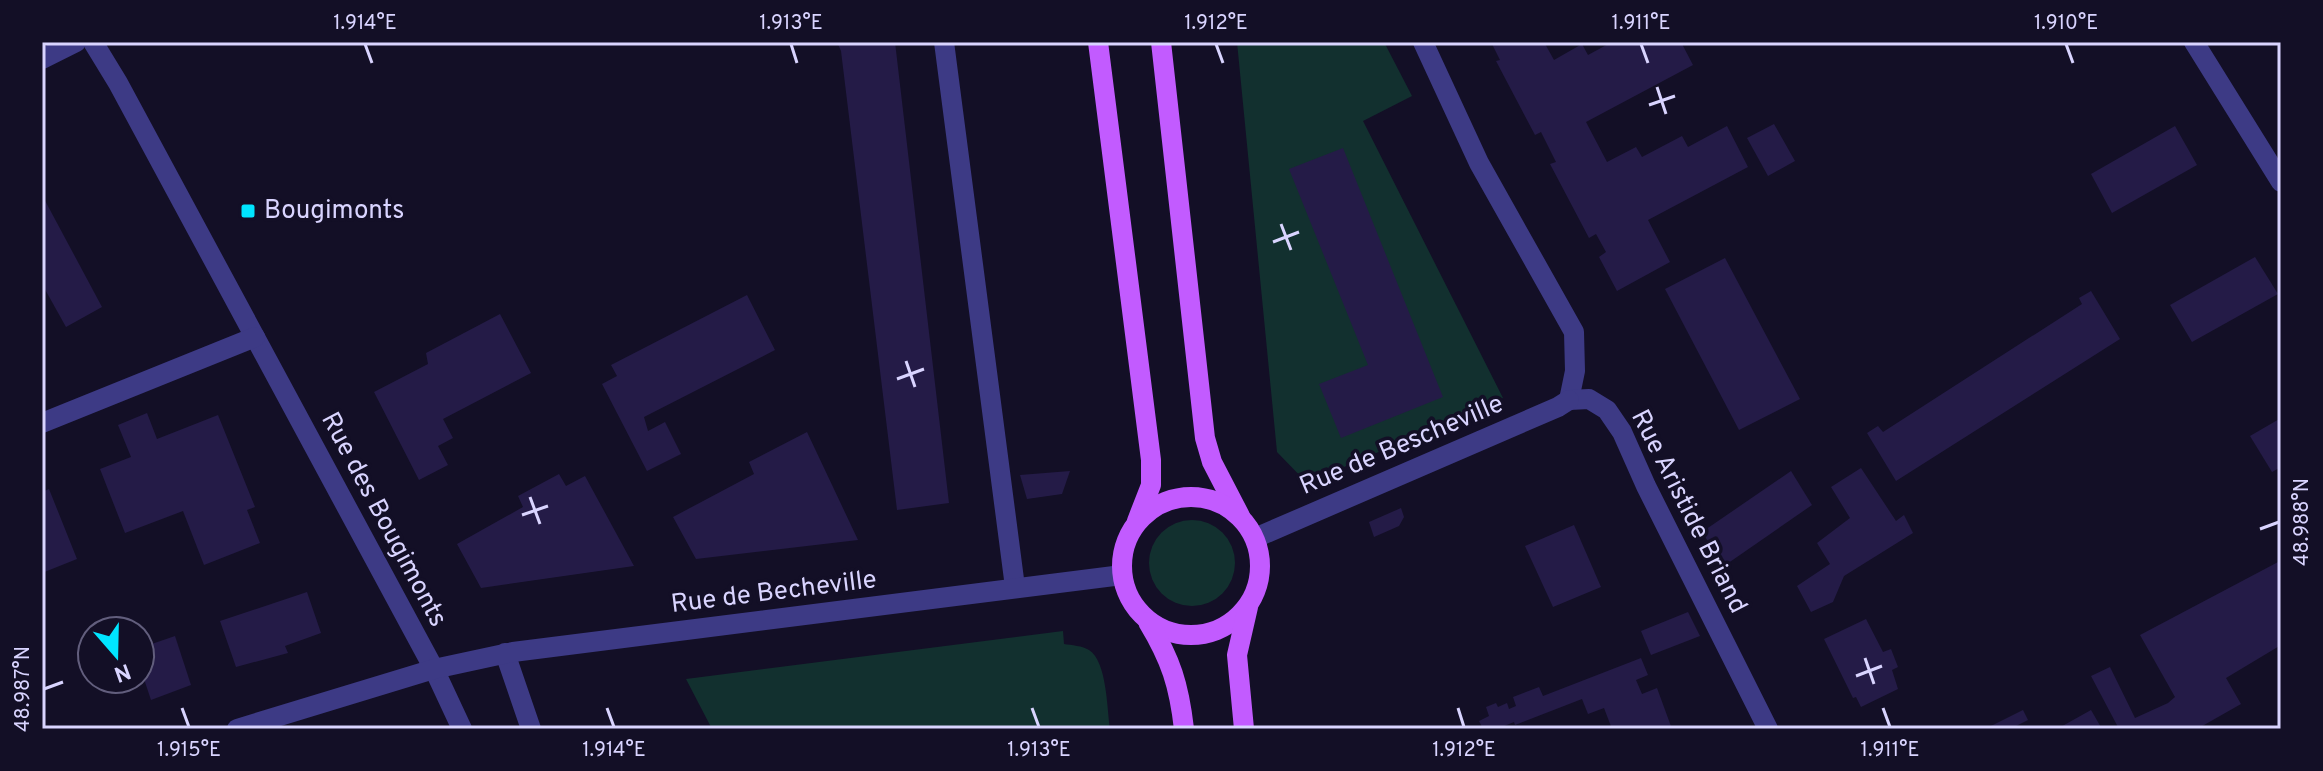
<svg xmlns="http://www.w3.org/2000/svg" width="2323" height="771" viewBox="0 0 2323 771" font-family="Overpass,sans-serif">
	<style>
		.green { fill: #12302f }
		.building { fill: #241b47 }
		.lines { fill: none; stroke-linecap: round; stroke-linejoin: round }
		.minor { stroke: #3d3a85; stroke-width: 20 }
		.major { stroke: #c25bff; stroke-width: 20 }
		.ticks { fill: none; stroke: #d9d4ff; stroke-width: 3 }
		.poi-dot { fill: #00e5ff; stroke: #130f26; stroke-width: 3 }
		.labels { text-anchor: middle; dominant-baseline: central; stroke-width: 7; stroke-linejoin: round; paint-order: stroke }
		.poi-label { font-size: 26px; fill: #d9d4ff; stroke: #130f26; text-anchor: start }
		.street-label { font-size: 26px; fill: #d9d4ff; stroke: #130f26 }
		.neatline { fill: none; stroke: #d9d4ff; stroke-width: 3 }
		.ticks-label { font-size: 20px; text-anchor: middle; fill: #d9d4ff }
	</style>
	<rect width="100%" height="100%" fill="#130f26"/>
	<g class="green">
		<path d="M1237,42h147l28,54 -49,25 140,277 -196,85 -30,-31z"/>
		<circle cx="1192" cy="563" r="43"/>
		<path d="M1063,631l1,13c7,1 19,2 25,6 18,11 18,59 21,79h-398l-26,-50z"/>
	</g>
	<g class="building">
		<path d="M837,42h58l54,461 -52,7 -56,-459z"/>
		<path d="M1491,42h53l10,18 28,-16 6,11 24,-13h69l12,23 -107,57 21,40 29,-15 6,10 40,-21 6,11 39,-21 21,41 -100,53 22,42 -53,29 -18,-34 7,-5 -10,-18 -7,4 -39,-74 6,-2 -15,-30 -6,3 -39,-74 4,-1z"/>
		<path d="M1774,124l21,37 -27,15 -21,-38z"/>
		<path d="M2175,126l22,39 -85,48 -21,-39z"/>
		<path d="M1343,148l100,249 -102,41 -22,-54 49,-19 -79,-196z"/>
		<path d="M42,195l60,112 -36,20 -24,-43z"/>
		<path d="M2255,257l23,37 -86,48 -22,-37z"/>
		<path d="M1725,258l75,141 -61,31 -74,-141z"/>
		<path d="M2091,291l29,48 -224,142 -29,-48 11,-7 5,6 199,-128 -3,-6z"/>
		<path d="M747,295l28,55 -131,67 4,14 17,-9 16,32 -34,17 -45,-87 15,-8 -6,-11z"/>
		<path d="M500,314l31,59 -88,46 10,19 -15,8 10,19 -29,15 -45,-88 54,-28 -2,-11z"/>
		<path d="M147,413l10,26 61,-24 37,92 -8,3 13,33 -56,22 -21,-54 -58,22 -25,-64 31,-12 -13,-32z"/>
		<path d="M2281,418v49l-9,5 -22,-36z"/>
		<path d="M807,432l51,108 -162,19 -23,-42 81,-43 -5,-12z"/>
		<path d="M1861,468l35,53 8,-6 9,18 -69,43 -11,26 -22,10 -14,-26 33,-22 -13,-21 33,-25 -19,-31z"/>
		<path d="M1070,471l-8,23 -35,5 -7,-24z"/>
		<path d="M1791,471l21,34 -88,61 -22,-34z"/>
		<path d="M559,474l7,12 19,-10 49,90 -153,22 -24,-44 66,-37 -5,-11z"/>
		<path d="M49,489l28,70 -35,14v-81z"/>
		<path d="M1401,508l3,9 -5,9 -25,11 -5,-15z"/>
		<path d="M1574,525l27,62 -48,20 -28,-61z"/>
		<path d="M2280,561l1,84 -55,33 15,26 -44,25h-78l-28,-53 19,-9 25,51 33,-15 7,-6 -35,-62z"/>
		<path d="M307,592l14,41 -36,13 3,7 -52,14 -16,-46z"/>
		<path d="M1688,612l12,24 -49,19 -10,-24z"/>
		<path d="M1866,619l17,33 8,-3 7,18 -6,3 6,19 -37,18 -5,-10 -3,1 -29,-59z"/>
		<path d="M175,636l16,49 -40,15 -11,-33v-19z"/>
		<path d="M1641,658l7,17 -12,5 6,14 15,-6 15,41h-60l-8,-21 -16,6 -6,-15 -67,26 -1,-3 -17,7h-14l-4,-8 10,-5 -3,-9 10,-4 2,4 9,-4 2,6 7,-3 -3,-9 26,-10 4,9z"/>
		<path d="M2023,710l5,10 -18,9h-25z"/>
		<path d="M2091,710l11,19h-45z"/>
	</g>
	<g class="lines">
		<g class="minor">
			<path d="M93,42l25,41 316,586 28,60"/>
			<path d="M944,42l71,545"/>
			<path d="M1423,42l56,121 95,169 1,39 -6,29"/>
			<path d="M2194,42l87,140"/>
			<path d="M42,59l34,-17"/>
			<path d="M1569,400l20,-1 18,11 15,22 24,54 122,243"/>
			<path d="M42,423l213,-86"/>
			<path d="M1255,538l303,-131 11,-7"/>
			<path d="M505,653l26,76"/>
			<path d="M237,729l197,-60 79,-17 609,-77"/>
		</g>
		<g class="major">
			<path d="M1098,42l53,418v25l-14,36"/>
			<path d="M1161,42l44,396 7,24 28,54"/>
			<circle cx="1191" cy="566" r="69"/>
			<path d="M1148,622c23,38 31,63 36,107"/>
			<path d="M1244,729l-7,-74 11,-48"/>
		</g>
	</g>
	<path class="ticks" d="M365,44l7,19M791,44l6,19M1216,44l7,19M1641,44l7,19M2066,44l7,19M1657,87l9,27M1649,105l26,-9M1281,224l10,26M1273,242l26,-10M906,361l9,26M897,379l27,-10M530,497l10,27M522,515l26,-9M2260,529l19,-7M1865,658l9,26M1856,676l26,-10M44,689l19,-7M182,708l7,19M607,708l7,19M1032,708l7,19M1458,708l6,19M1883,708l7,19"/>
	<rect class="poi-dot" x="240" y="203" width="16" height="16" rx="4"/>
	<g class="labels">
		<g class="poi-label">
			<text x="264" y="211">Bougimonts</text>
		</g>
		<g class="street-label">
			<text transform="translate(1402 446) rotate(-23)">Rue de Bescheville</text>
			<text transform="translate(1688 512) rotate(63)">Rue Aristide Briand</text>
			<text transform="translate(383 520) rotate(62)">Rue des Bougimonts</text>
			<text transform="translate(774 593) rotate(-7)">Rue de Becheville</text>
		</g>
	</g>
	<rect width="2323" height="771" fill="none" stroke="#130f26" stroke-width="88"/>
	<g transform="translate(116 655) rotate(160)"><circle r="38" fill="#130f26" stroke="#625e7d" stroke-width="2"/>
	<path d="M0-6L14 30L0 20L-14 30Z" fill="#00e5ff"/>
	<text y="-12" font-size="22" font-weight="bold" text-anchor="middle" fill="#d9d4ff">N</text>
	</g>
	<rect x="44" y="44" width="2235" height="683" class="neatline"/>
	<g class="ticks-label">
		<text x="365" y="29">1.914°E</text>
		<text x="791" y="29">1.913°E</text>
		<text x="1216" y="29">1.912°E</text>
		<text x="1641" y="29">1.911°E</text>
		<text x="2066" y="29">1.910°E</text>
		<text transform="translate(2301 522) rotate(-90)" y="7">48.988°N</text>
		<text transform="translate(22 689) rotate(-90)" y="7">48.987°N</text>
		<text x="189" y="756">1.915°E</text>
		<text x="614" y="756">1.914°E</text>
		<text x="1039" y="756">1.913°E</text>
		<text x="1464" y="756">1.912°E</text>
		<text x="1890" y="756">1.911°E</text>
	</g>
</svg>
